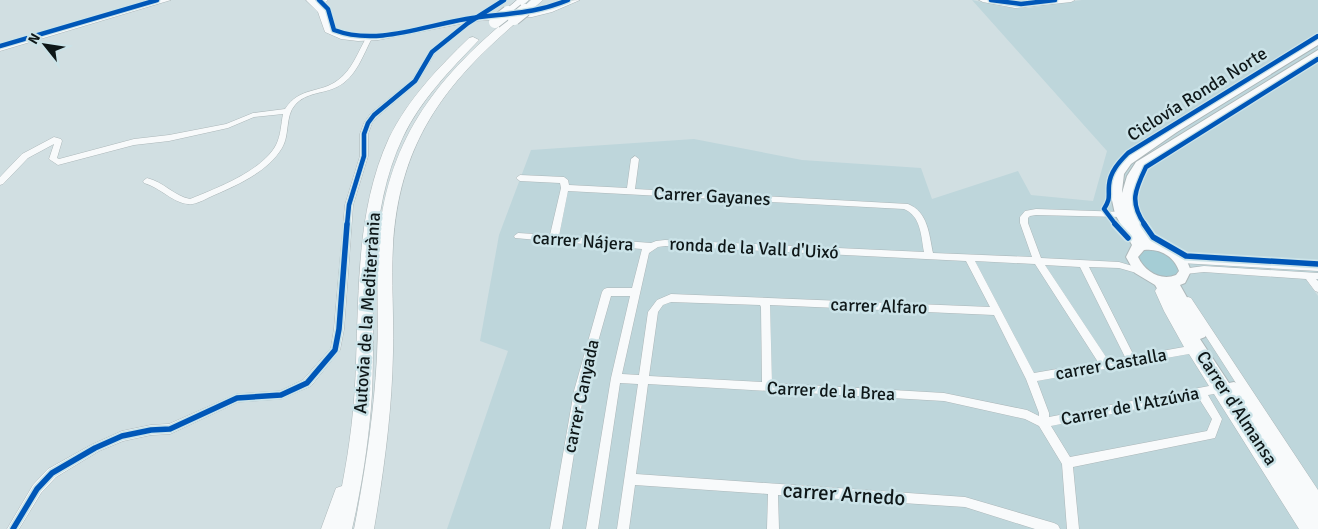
<svg xmlns="http://www.w3.org/2000/svg" width="1318" height="529" viewBox="0 0 1318 529" font-family="Signika,sans-serif">
	<style>
		.built { fill: #bed6db }
		.green { fill: #a5cdd5 }
		.lines { fill: none; stroke-linecap: round; stroke-linejoin: round }
		.street-casing { stroke: #acb7b9; stroke-width: 1 }
		.secondary-casing { stroke: #acb7b9; stroke-width: 1 }
		.primary-casing { stroke: #acb7b9; stroke-width: 2 }
		.highway-casing { stroke: #acb7b9; stroke-width: 1 }
		.street { fill: #f8fafb; fill-rule: evenodd }
		.secondary { fill: #f8fafb; fill-rule: evenodd }
		.primary { fill: #f8fafb; fill-rule: evenodd }
		.highway { fill: #f8fafb; fill-rule: evenodd }
		.highway-bridge-casing { stroke: #acb7b9; stroke-width: 14; stroke-linecap: butt }
		.highway-bridge { stroke: #f8fafb; stroke-width: 12 }
		.cycleway-far1-casing { stroke: #cbe3e8; stroke-width: 7 }
		.cycleway-casing { stroke: #cbe3e8; stroke-width: 9 }
		.cycleway-far1 { stroke: #0057b8; stroke-width: 4.5 }
		.cycleway { stroke: #0057b8; stroke-width: 5.5 }
		.labels { text-anchor: middle; dominant-baseline: central; stroke-width: 5; stroke-linejoin: round; paint-order: stroke }
		.street-label { font-size: 18px; fill: #0e1718; stroke: #cbe3e8 }
		.near-street-label { font-size: 21px; fill: #0e1718; stroke: #cbe3e8 }
	</style>
	<rect width="100%" height="100%" fill="#d1dfe2"/>
	<path class="built" d="M972,0l33,7 23,1 54,-8h236v282l-11,-1 11,15v233h-871l61,-178 -28,-10 19,-106 32,-85 163,-11 108,21 119,8 11,31 86,-28 13,24 62,6 14,-50z"/>
	<path class="green" d="M1150,249c12,2 32,10 27,26 -11,9 -24,-1 -35,-6l-5,-14 7,-5z"/>
	<g class="lines">
		<defs>
			<g id="street">
				<path d="M321,0h7l-8,7h-4v-2z"/>
				<path d="M500,0h7l-37,24 -35,29 -18,30 -40,34 -5,6 -4,11v22l-15,49 -9,124 -4,21 -29,36 -30,13 -43,3 -68,32 -19,1 -28,6 -24,10 -43,26 -15,16 -22,36h-12l26,-44 15,-16 43,-24 31,-14 29,-6 18,-1 68,-30 43,-3 23,-11 28,-32 3,-19 11,-124 15,-49v-22l4,-11 7,-10 41,-33 18,-29 36,-29z"/>
				<path d="M369,36l3,2c-9,17 -16,40 -35,49 -14,7 -31,5 -42,18 -10,11 -5,30 -13,43 -15,25 -47,38 -72,49 -6,3 -15,8 -22,7 -15,-1 -27,-16 -44,-21l-1,-2 4,-3c17,4 27,18 43,21 27,-11 72,-28 86,-54 5,-10 5,-21 7,-31l-29,3 -26,11 -59,13 -35,4 -76,20 -9,-6 5,-15 -26,14 -25,26 -3,1v-8l22,-23 32,-17 7,2 1,2 -5,17 2,1 75,-20 35,-4 57,-11 27,-11 32,-4c15,-23 35,-15 53,-29 14,-10 20,-28 28,-42z"/>
				<path d="M635,156l4,3 -4,30 273,15c20,8 21,30 25,49l99,4 -12,-34v-6l5,-6 11,-2 88,3 1,2 -4,3 -85,-2 -6,1 -2,2v5l13,35 78,4 24,7 1,2 -1,2 -3,1 -21,-6 -30,-1 45,89 50,-9 -20,-36 -9,-20 2,-3h6l8,19 23,40 118,182h-13l-85,-135 -6,1 14,24 -7,19 -142,29 6,62h-12l-5,-65 -23,-38 -14,-7 -81,-18 -296,-17 -12,90 329,23 89,26 4,2 2,4h-25l-70,-22 -187,-12 1,34h-12l1,-35 -133,-9 -6,44h-12l21,-145 -18,-1 -22,146h-12l25,-151 19,-82h-19l-27,95 -22,138h-12l24,-138 28,-99 2,-3 3,-1h25l10,-39 -127,-11 -1,-2 4,-3 32,2 11,-47 -1,-5 -40,-2 -4,-3 4,-3 44,2 4,3 1,5 58,3 4,-29zM568,191l336,18c17,7 17,27 20,43l-259,-12 -9,1 -5,2 -92,-7zM665,246l301,15 24,46 -319,-13 -14,6 -9,12 -9,63 -17,-1 27,-121 9,-6zM975,261l60,3 63,98 -64,11zM1045,265l35,2 45,90 -17,3zM671,302l89,3 1,2 1,75 -113,-6 9,-64 5,-7zM770,305l224,10 32,64 13,34v3l-12,-6 -83,-17 -172,-10zM1189,354l20,32 -160,31v-4l-12,-32zM1198,397l14,22 -5,12 -137,26 -19,-31z"/>
				<path d="M1181,257l137,8v6l-137,-8 -3,-1 -1,-2 1,-2z"/>
				<path d="M1204,266l114,7v6h-2l2,2v11l-3,-1 -9,-12 -102,-7 -19,2 -3,-1 -1,-2 1,-2z"/>
				<path d="M1188,297l3,1 127,192v15l-4,-1 -129,-200 -2,-3 2,-3z"/>
			</g>
			<g id="secondary">
				<path d="M158,0h13l-171,51v-6z"/>
				<path d="M306,0h9l11,11 6,18c41,19 100,-6 143,-12 20,-4 41,-2 61,-6 15,-3 28,-11 44,-11l-28,12 -20,5 -57,4 -97,19 -20,1 -17,-2 -16,-7 -7,-20z"/>
				<path d="M979,0h17l19,4 34,-4h26l-4,2 -56,6 -32,-6z"/>
			</g>
			<path id="primary" d="M1318,38v7l-141,87 -46,32 -7,10 -2,17v2l5,-17 9,-14 182,-112v7l-174,111c-14,21 -11,39 2,60 2,4 5,10 9,13 19,10 27,4 36,30l-6,12 -5,2 27,48 -2,4 -5,2 29,44 5,-1 5,2 79,116v29h-11l-111,-173 -41,-71 -20,-12 -9,-16 6,-12 -17,-31 -5,-23 2,-17 11,-16 46,-30zM1144,250c15,-2 30,6 35,21l-3,4c-15,6 -31,-3 -38,-18z"/>
			<g id="highway">
				<path d="M517,0h12l-17,14h-8l-1,-2z"/>
				<path d="M531,0h12l-14,12h-8l-1,-2z"/>
				<path d="M514,16l5,3 -1,2c-75,64 -119,123 -125,225 -2,35 1,70 0,106 -1,59 -9,118 -19,177h-20c11,-57 20,-115 23,-173 2,-37 -1,-73 1,-110 8,-103 55,-165 132,-229z"/>
				<path d="M473,37l6,3 -2,2c-28,29 -57,59 -74,95 -38,80 -27,172 -31,257 -3,46 -10,91 -20,135h-31l15,-41 6,-2c8,-41 13,-82 14,-124 3,-76 1,-154 33,-224 19,-39 50,-71 80,-100z"/>
			</g>
		</defs>
		<use href="#street" class="street-casing"/>
		<use href="#secondary" class="secondary-casing"/>
		<use href="#primary" class="primary-casing"/>
		<use href="#highway" class="highway-casing"/>
		<use href="#street" class="street"/>
		<use href="#secondary" class="secondary"/>
		<use href="#primary" class="primary"/>
		<use href="#highway" class="highway"/>
		<defs>
			<g id="highway-bridge">
				<path d="M514,19l11,-9"/>
				<path d="M495,22l13,-10"/>
			</g>
		</defs>
		<use href="#highway-bridge" class="highway-bridge-casing"/>
		<use href="#highway-bridge" class="highway-bridge"/>
		<defs>
			<g id="cycleway-far1">
				<path d="M319,0l9,9 6,21c43,16 89,-4 132,-11 37,-6 66,-4 102,-19"/>
				<path d="M991,0l30,4 34,-4"/>
				<path d="M0,46l157,-46"/>
				<path d="M347,225l2,-20 15,-49v-22l4,-11 6,-8 41,-34 17,-29 36,-29 36,-23"/>
				<path d="M1116,225l-12,-16c7,-11 4,-12 5,-24 1,-13 10,-23 19,-32l190,-117"/>
				<path d="M1145,225c-16,-23 -10,-35 1,-58l172,-108"/>
			</g>
			<g id="cycleway">
				<path d="M1115,224l13,14"/>
				<path d="M1144,224l9,13 33,19 132,8"/>
				<path d="M13,529l24,-40 15,-16 43,-25 27,-12 29,-6 19,-1 67,-31 44,-3 26,-12 28,-33 4,-21 8,-105"/>
			</g>
		</defs>
		<use href="#cycleway-far1" class="cycleway-far1-casing"/>
		<use href="#cycleway" class="cycleway-casing"/>
		<use href="#cycleway-far1" class="cycleway-far1"/>
		<use href="#cycleway" class="cycleway"/>
	</g>
	<g class="labels">
		<g class="street-label">
			<text transform="translate(1197 94) rotate(-32)">Ciclovía Ronda Norte</text>
			<text transform="translate(712 196) rotate(3)">Carrer Gayanes</text>
			<text transform="translate(583 241) rotate(4)">carrer Nájera</text>
			<text transform="translate(754 248) rotate(3)">ronda de la Vall d'Uixó</text>
			<text transform="translate(879 306) rotate(2)">carrer Alfaro</text>
			<text transform="translate(367 313) rotate(-86)">Autovia de la Mediterrània</text>
			<text transform="translate(1111 364) rotate(-10)">carrer Castalla</text>
			<text transform="translate(831 391) rotate(3)">Carrer de la Brea</text>
			<text transform="translate(581 396) rotate(-78)">carrer Canyada</text>
			<text transform="translate(1130 406) rotate(-11)">Carrer de l'Atzúvia</text>
			<text transform="translate(1237 408) rotate(57)">Carrer d'Almansa</text>
		</g>
		<g class="near-street-label">
			<text transform="translate(844 494) rotate(4)">carrer Arnedo</text>
		</g>
	</g>
	<g transform="translate(45 45) rotate(300)" stroke="#cbe3e8" stroke-width="4" paint-order="stroke">
	<path d="M0-4L9 19L0 12L-9 19Z" fill="#0e1718"/>
	<text y="-8" font-size="14" font-weight="bold" text-anchor="middle" fill="#0e1718">N</text>
	</g>
</svg>
